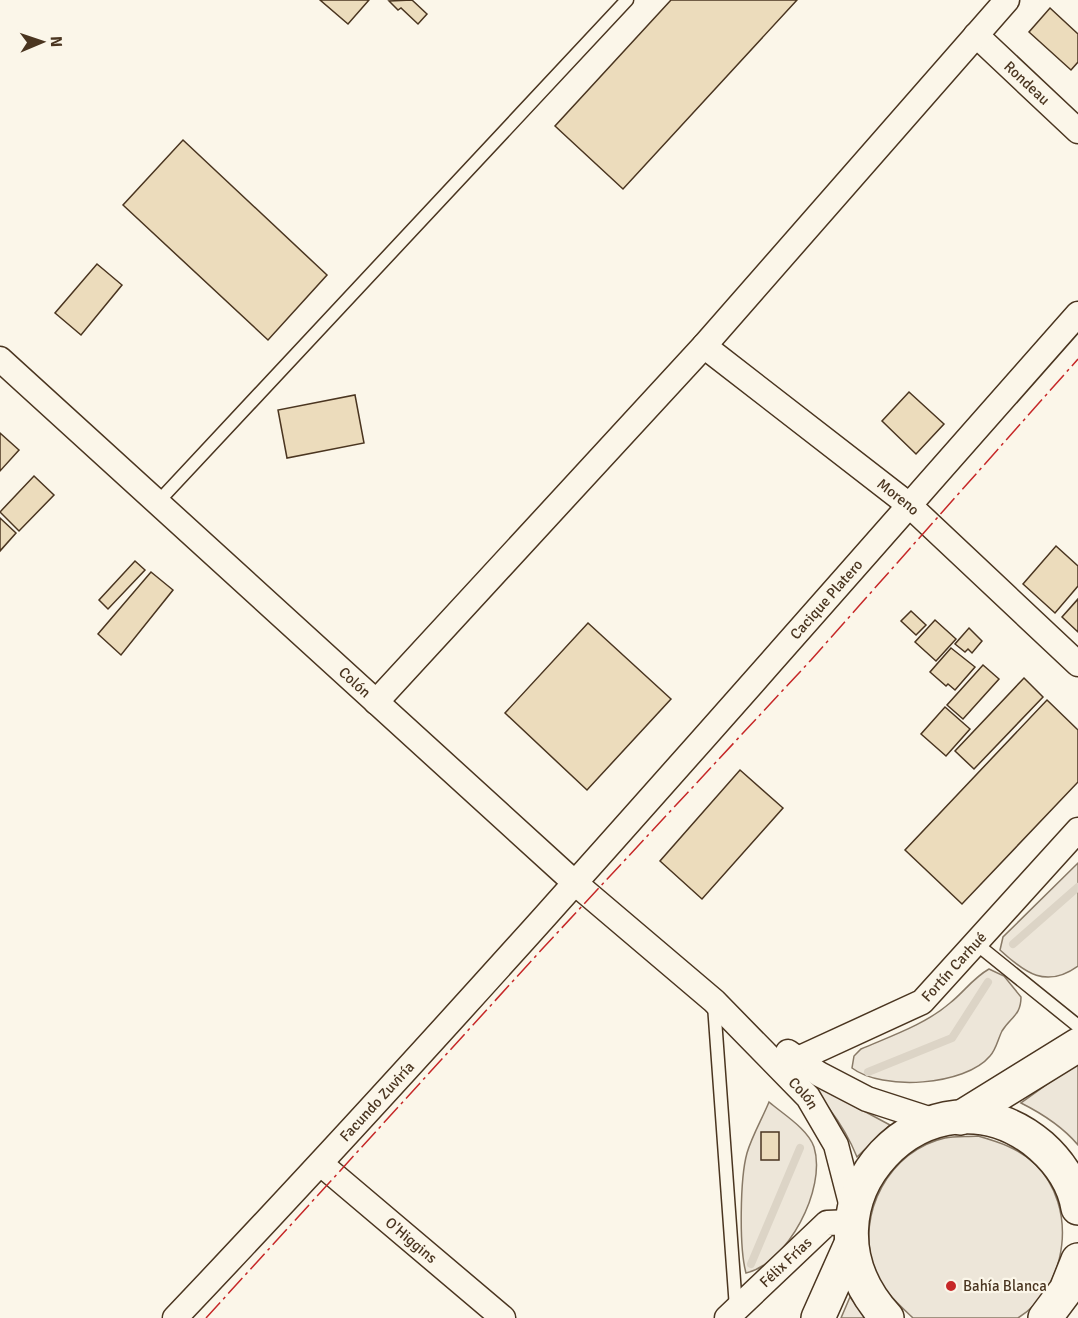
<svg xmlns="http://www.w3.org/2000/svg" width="1078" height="1318" viewBox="0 0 1078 1318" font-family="Signika,sans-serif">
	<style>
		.green { fill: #ede6d9; stroke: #887966; stroke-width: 1.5 }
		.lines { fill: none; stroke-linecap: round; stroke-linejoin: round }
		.stream { stroke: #dcd4c6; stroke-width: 8 }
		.building { fill: #ecdcbc; stroke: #4a3520; stroke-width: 1.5 }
		.service-casing { stroke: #4a3520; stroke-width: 15 }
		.minor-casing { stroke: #4a3520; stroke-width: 27 }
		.trunk-casing { stroke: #4a3520; stroke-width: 36 }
		.service { stroke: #fbf6e9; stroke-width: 12 }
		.minor { stroke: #fbf6e9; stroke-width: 24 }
		.trunk { stroke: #fbf6e9; stroke-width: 33 }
		.power { stroke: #c62828; stroke-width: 1.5; stroke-dasharray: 21 4.5 3 4.5; stroke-linecap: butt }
		.poi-dot { fill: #c62828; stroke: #fbf6e9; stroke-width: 2 }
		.labels { text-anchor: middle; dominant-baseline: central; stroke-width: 4.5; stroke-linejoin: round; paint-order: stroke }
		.street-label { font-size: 15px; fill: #4a3520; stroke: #fbf6e9 }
		.poi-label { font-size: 15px; fill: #4a3520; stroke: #fbf6e9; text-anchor: start }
	</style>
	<rect width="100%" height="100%" fill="#fbf6e9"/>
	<g class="green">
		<path d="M1078,863v103c-32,23 -53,7 -78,-16l3,-13z"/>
		<path d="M989,969l15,7 17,21c0,18 -10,20 -19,34 -4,8 -6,19 -12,25 -25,30 -108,35 -138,12l2,-12 7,-7c30,-13 65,-25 89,-46 14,-11 23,-25 39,-34z"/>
		<path d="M1078,1062v83c-16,-19 -35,-31 -57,-42z"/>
		<path d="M791,1066l43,29 56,30 -33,32c-15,-37 -38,-63 -66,-91z"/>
		<path d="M769,1102c14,12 39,27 45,45 13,42 -27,117 -68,126 -7,-25 -6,-95 1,-120 5,-17 15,-34 22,-51z"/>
		<path d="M978,1136c21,6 40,12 57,28 43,42 34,122 -17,154h-105c-16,-15 -32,-29 -39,-50 -19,-54 16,-118 71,-130 10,-2 22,-1 33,-2z"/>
		<path d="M850,1297l16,21h-25z"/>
	</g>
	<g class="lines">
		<g class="stream">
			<path d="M1013,944l65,-57"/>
			<path d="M868,1072l84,-34 36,-56"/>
			<path d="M751,1264l49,-116"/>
		</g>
	</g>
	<g class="building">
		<path d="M320,0h49l-21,24z"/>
		<path d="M412,0l15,14 -9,10 -17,-16 -3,2 -9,-9z"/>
		<path d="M671,0h126l-174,189 -68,-63z"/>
		<path d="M1050,8l28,26v28l-7,8 -42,-38z"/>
		<path d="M183,140l144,135 -59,65 -145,-135z"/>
		<path d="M97,264l25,21 -41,50 -26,-22z"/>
		<path d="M909,392l35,32 -28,30 -34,-33z"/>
		<path d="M355,395l9,48 -77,15 -9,-48z"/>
		<path d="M0,433l19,17 -19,21z"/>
		<path d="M34,476l20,19 -35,36 -19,-19z"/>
		<path d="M0,518l16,15 -16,18z"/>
		<path d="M1056,546l22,20v20l-23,27 -32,-29z"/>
		<path d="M135,561l10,9 -37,39 -9,-9z"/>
		<path d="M151,572l22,18 -52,65 -23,-21z"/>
		<path d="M1078,599v33l-16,-15z"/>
		<path d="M911,611l15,14 -10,10 -15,-14z"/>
		<path d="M935,620l21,19 -20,22 -21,-19z"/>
		<path d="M588,623l83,76 -84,91 -82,-77z"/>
		<path d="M969,628l13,13 -10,12 -4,-4 -3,3 -10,-8z"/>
		<path d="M951,648l24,19 -20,23 -7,-6 -2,2 -16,-14z"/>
		<path d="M983,665l16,14 -36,40 -16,-14z"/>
		<path d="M1024,678l19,19 -69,72 -19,-18z"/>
		<path d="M1047,700l31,30v52l-116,122 -57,-54z"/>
		<path d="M945,707l25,22 -24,27 -25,-22z"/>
		<path d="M740,770l43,38 -81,91 -42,-38z"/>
		<rect x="761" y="1132" width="18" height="28"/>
	</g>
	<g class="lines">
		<defs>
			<g id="service">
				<path d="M157,503l470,-503"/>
				<path d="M974,942l104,84"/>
				<path d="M714,1005l22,303"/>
			</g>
			<g id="minor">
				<path id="s1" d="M976,35l102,96"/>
				<path id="s2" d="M704,346l205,159 169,159"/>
				<path id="s3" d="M0,359l575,524 139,118 94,96 28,48 17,66"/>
				<path d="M376,702l328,-356 303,-346"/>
				<path d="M788,1052l31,22 48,25 71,23"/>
				<path id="s4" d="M798,1059l124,-57 156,-172"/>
				<path id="s5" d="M321,1164l182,154"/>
				<path id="s6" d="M175,1318c310,-326 605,-667 903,-1004"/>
				<path id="s7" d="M727,1318l100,-95 25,-1"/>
			</g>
			<g id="trunk">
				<path d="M960,1118l118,-73"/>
				<path d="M818,1318l33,-74"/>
				<path d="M887,1318c-105,-114 45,-266 154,-172 18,16 33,38 37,62"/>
				<path d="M1045,1318l21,-28 12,-30"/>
			</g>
		</defs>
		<use href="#service" class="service-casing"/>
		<use href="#minor" class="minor-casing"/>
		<use href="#trunk" class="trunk-casing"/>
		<use href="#service" class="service"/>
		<use href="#minor" class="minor"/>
		<use href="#trunk" class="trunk"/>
		<path class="power" d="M206,1318l338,-371 267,-287 267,-301"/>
	</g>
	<circle class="poi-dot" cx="951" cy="1286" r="6"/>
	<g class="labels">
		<g class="street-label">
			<text stroke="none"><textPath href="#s1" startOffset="70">Rondeau</textPath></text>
			<text stroke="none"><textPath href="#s2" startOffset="246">Moreno</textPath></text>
			<text stroke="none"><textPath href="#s6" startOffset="970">Cacique Platero</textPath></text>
			<text stroke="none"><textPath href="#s3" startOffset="480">Colón</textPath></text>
			<text stroke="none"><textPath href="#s4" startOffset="184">Fortín Carhué</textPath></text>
			<text stroke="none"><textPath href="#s3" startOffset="1089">Colón</textPath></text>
			<text stroke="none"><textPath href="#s6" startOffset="296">Facundo Zuviría</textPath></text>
			<text stroke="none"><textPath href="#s5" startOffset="118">O'Higgins</textPath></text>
			<text stroke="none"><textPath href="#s7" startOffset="81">Félix Frías</textPath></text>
		</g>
		<g class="poi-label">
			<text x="963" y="1286">Bahía Blanca</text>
		</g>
	</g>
	<g transform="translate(42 42) rotate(88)" stroke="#fbf6e9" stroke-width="4.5" paint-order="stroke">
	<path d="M0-4.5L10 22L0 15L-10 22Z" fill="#4a3520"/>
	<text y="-9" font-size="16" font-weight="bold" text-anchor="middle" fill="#4a3520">N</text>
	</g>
</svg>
